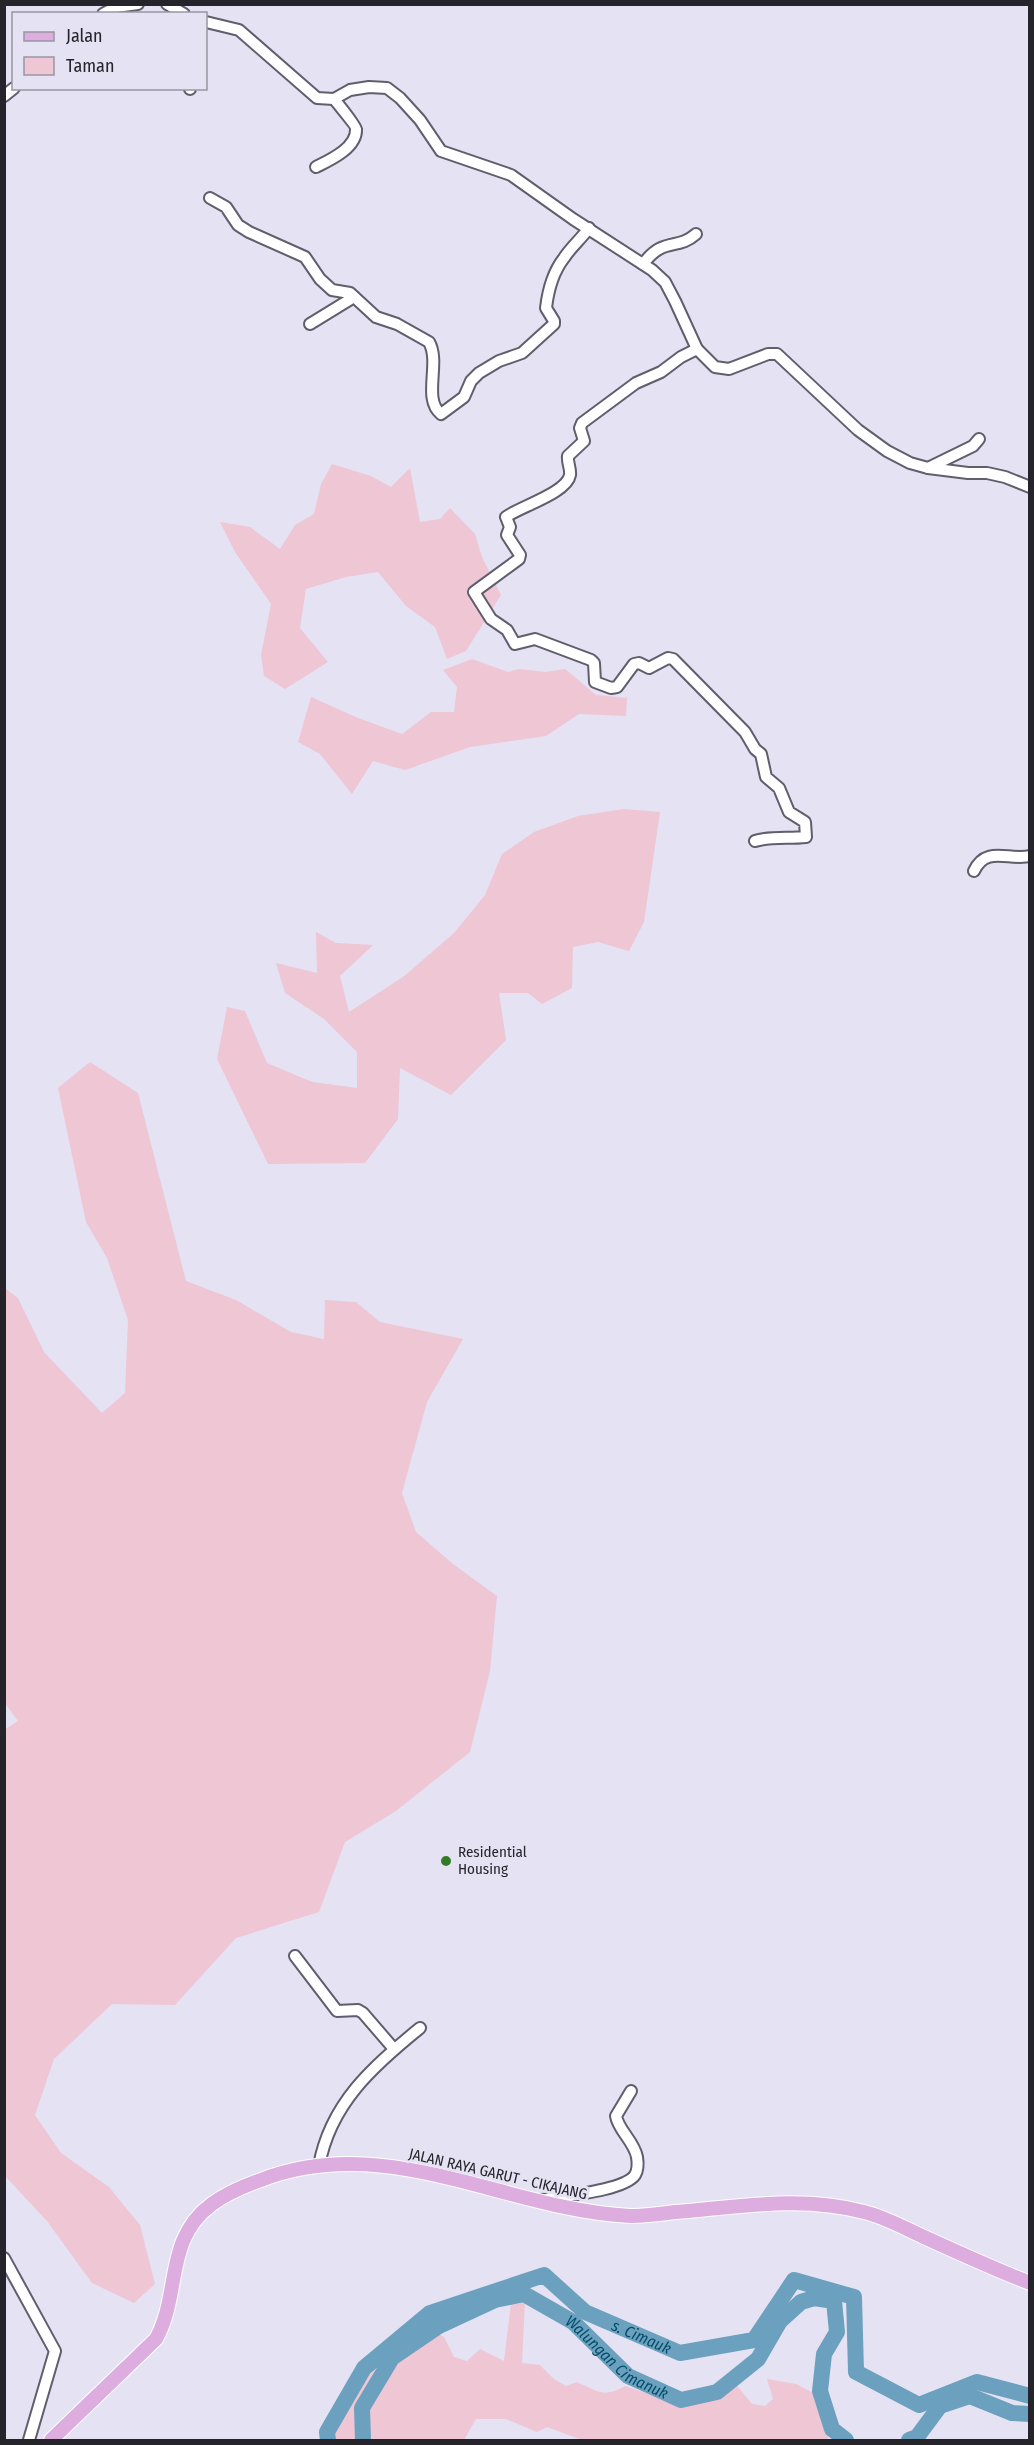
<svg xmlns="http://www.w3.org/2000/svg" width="1034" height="2445" viewBox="0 0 1034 2445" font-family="'Fira Sans Condensed',sans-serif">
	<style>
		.green { fill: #eec6d4 }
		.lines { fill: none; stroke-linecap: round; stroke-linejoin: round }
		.river { stroke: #6ba1be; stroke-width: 16 }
		.minor-casing { stroke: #605d6c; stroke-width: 14 }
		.major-casing { stroke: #fff; stroke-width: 16 }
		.minor { stroke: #fff; stroke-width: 10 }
		.major { stroke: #ddade0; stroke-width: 14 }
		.poi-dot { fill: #327d23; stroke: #e5e2f3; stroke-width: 2 }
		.labels { text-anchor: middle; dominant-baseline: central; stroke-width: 6; stroke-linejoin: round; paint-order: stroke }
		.poi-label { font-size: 15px; fill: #25242a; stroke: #e5e2f3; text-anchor: start }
		.street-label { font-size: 15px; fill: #25242a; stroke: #e5e2f3 }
		.water-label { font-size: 16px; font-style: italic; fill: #024e6b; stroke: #e5e2f3 }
	</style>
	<rect width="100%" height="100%" fill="#e5e2f3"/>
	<g class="green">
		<path d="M332,464l39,12 20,11 19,-19 10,54 20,-3 10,-11 25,26 7,23 19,38 -35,56 -19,8 -12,-32 -29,-21 -28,-34 -32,5 -40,12 -6,39 28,34 -43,27 -21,-13 -3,-21 10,-51 -36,-52 -15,-30 30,5 30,22 15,-24 19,-11 7,-30z"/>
		<path d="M472,659l36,13 11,-3 27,3 19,-3 31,26 31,3 -1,18 -47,-2 -33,22 -76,11 -65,23 -32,-9 -21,33 -32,-40 -22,-12 13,-45 47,21 44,16 29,-22h23l3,-25 -14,-17z"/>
		<path d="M624,809l36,3 -16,110 -15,29 -31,-9 -25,5 -1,41 -30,16 -14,-11h-29l7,47 -55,55 -51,-27 -2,51 -33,44 -97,1 -51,-105 10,-52 18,4 22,52 45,19 45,6v-36l-33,-33 -39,-26 -9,-30 41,10 -1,-41 20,11 37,2 -33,31 9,36 54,-35 51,-44 31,-38 17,-41 32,-22 44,-16z"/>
		<path d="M90,1062l48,31 48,188 50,19 55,32 33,7 1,-39 31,2 24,20 83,17 -36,63 -25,91 14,39 37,32 44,32 -7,75 -20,81 -74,59 -51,31 -26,70 -83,26 -61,67 -63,-1 -58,55 -19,56 26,38 48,34 31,38 15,59 -21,19 -42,-20 -45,-62 -43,-46v-445l14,-9 -14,-19 1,-414 13,10 26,54 58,61 23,-20 3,-73 -21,-62 -21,-36 -28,-134z"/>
		<path d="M525,2300l-3,63 18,2 14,14 12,7 11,-4c22,10 26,16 48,4l57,19 43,-12 9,-11 18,22 13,2 8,-7 -6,-20 29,5 21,11 13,40 -3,5h-245l-35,-13 -10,5 -31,-13h-30l-12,21h-128l-1,-11 32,-55 59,-47 18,10 10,20 13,4 13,-12 24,12 7,-58z"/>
	</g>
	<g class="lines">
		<g class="river">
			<path id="s1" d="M328,2440l-1,-8 37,-64 66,-55 114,-38 41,37 95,41 74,-13 40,-60 60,17 2,75 63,33 58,-23 53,14"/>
			<path id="s2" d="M363,2440l-1,-32 30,-50 47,-32 56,-26 29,-6 49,28 55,54 53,24 36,-8 41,-33 22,-38 21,-19 13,-4 20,3 3,31 -13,22 -4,37 12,38 14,11"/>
			<path d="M909,2440l8,-3 23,-31 30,-10 42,17 18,1"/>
		</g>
		<defs>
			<g id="minor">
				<path d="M112,4l4,3 22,-3"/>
				<path d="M167,4l17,10"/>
				<path d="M103,14l13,-7"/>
				<path d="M206,22l33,8 78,68 17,1 16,-9 19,-3 18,1 13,10 20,22 21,31 70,24 62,44 79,51 13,12 10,19 22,48 18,18 14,2 39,-15h9l81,76 29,21 23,12 18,5 40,5h19l18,4 25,10"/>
				<path d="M190,88v1"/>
				<path d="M4,96l10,-8"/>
				<path d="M316,167c14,-7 41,-19 40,-38 0,-3 -18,-25 -22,-30"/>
				<path d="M210,198l16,9 12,18 11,7 56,25 15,22 12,11 18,3 26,24 21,7 32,18c12,21 -7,57 12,72l23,-17 7,-16 8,-8 20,-12 23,-8 32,-29v-3l-8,-13c2,-17 7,-36 18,-50 7,-11 17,-19 25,-30"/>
				<path d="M643,264c21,-28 34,-13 53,-30"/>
				<path d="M310,324l44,-27"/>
				<path d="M697,349l-16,8 -20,15 -25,11 -54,40 -2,5 4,13 -16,15c-1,6 3,13 2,19 -3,18 -51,32 -64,42l4,10 -3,8 13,20 -1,4 -45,33 17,27 16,11 8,14 20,-5 56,21 3,3 1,19 16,6 6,-1 17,-23 5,-1 10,5 19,-10 5,1 72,73 10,17 6,5 5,23 13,11 10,24 16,10 1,15c-17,2 -35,-1 -51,4"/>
				<path d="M928,468l45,-22 6,-7"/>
				<path d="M974,871c12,-26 35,-10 56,-15"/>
				<path d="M295,1956l42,55 21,-1 5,3 31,36"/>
				<path d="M319,2166c11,-62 54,-100 101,-138"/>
				<path d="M541,2200c20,-4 83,-9 94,-25 3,-5 3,-12 2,-18 -3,-16 -19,-27 -21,-41l15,-25"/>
				<path d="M4,2258l51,93 -26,89"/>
			</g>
			<path id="major" d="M51,2440l105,-101c25,-45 8,-100 56,-135 15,-11 32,-18 49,-24 127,-49 245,30 369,36 15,0 30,-2 45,-4 64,-5 126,-17 189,0 21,5 40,16 60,25 35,16 70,32 106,46"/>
		</defs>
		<use href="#minor" class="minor-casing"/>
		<use href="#major" class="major-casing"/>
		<use href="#minor" class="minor"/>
		<use href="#major" class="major"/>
	</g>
	<circle class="poi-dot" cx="446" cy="1861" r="6"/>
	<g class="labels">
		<g class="poi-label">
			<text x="458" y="1852">Residential<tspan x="458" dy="17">Housing</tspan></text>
		</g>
		<g class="street-label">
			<text transform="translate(498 2174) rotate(13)">JALAN RAYA GARUT - CIKAJANG</text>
		</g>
		<g class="water-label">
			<text stroke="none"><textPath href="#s1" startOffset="405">s. Cimauk</textPath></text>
			<text stroke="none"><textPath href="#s2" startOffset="352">Walungan Cimanuk</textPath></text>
		</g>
	</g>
	<rect width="1034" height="2445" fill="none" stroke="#25242a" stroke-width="12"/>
	<rect x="12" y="12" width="195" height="78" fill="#e5e2f3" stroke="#9896a3" stroke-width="1.5"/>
	<rect x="24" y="32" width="30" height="9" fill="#ddade0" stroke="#9896a3" stroke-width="1.5"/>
	<text x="66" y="42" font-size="18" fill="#25242a">Jalan</text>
	<rect x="24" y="57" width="30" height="18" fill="#eec6d4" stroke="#9896a3" stroke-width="1.5"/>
	<text x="66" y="72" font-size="18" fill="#25242a">Taman</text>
</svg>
